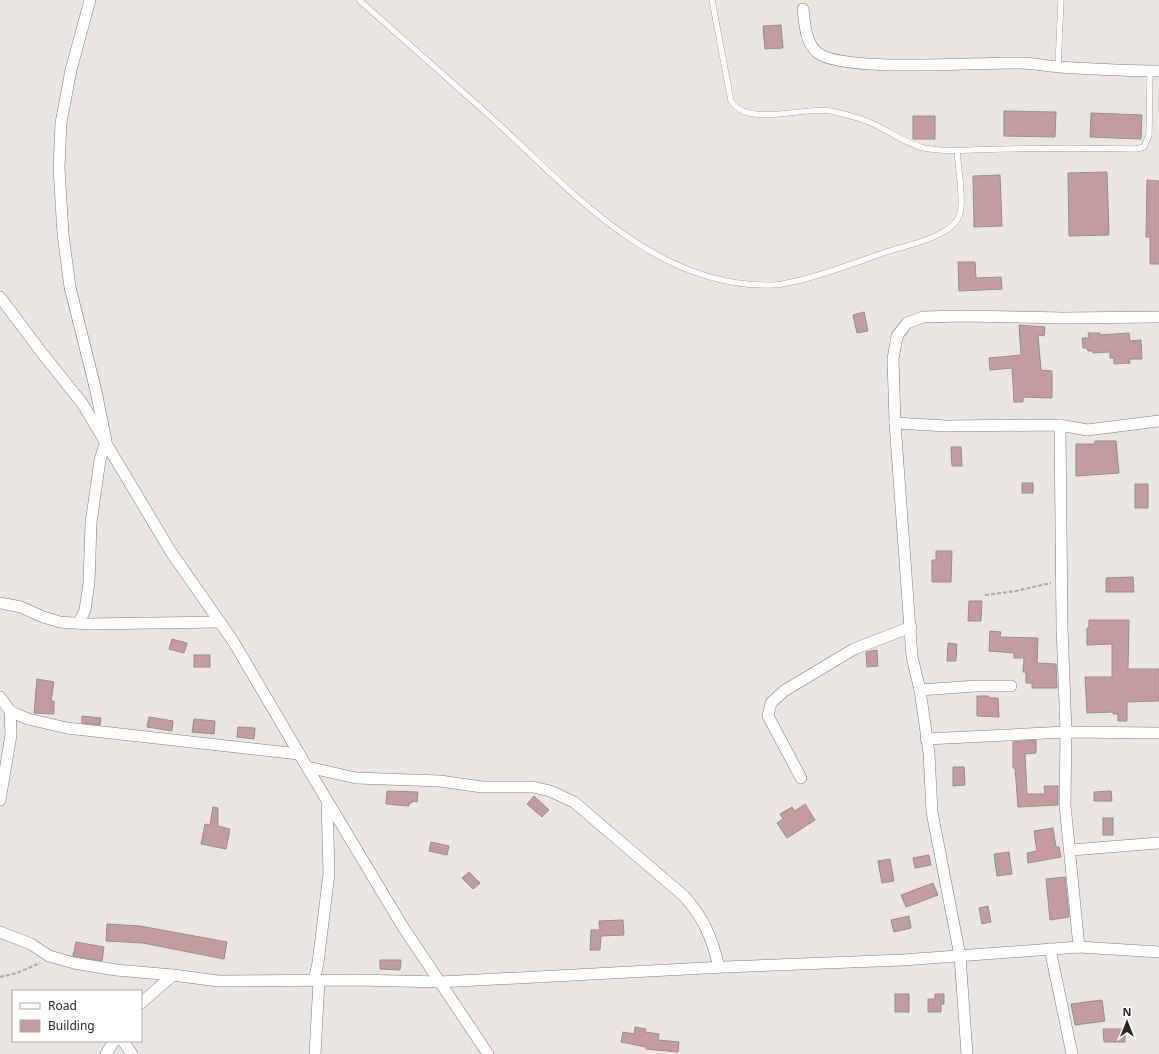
<svg xmlns="http://www.w3.org/2000/svg" width="1159" height="1054" viewBox="0 0 1159 1054" font-family="'Noto Sans',sans-serif">
	<style>
		.building { fill: #c29c9e; stroke: #938e8e }
		.lines { fill: none; stroke-linecap: round; stroke-linejoin: round }
		.lane-casing { stroke: #7c7876; stroke-width: 6 }
		.street-casing { stroke: #7c7876; stroke-width: 12 }
		.path { stroke: #aba7a6; stroke-width: 2; stroke-dasharray: 4 2; stroke-linecap: butt }
		.lane { stroke: #fff; stroke-width: 5.5 }
		.street { stroke: #fff; stroke-width: 11 }
	</style>
	<rect width="100%" height="100%" fill="#ebe6e4"/>
	<g class="building">
		<path d="M781,25l2,23 -18,1 -2,-23z"/>
		<path d="M1004,111l52,1 -1,25 -51,-1z"/>
		<path d="M1091,113l51,2 -1,24 -51,-2z"/>
		<rect x="913" y="116" width="22" height="23"/>
		<path d="M1107,172l2,63 -40,1 -1,-63z"/>
		<path d="M1000,175l2,51 -28,1 -1,-51z"/>
		<path d="M1147,180l12,1v83h-9v-27h-4z"/>
		<path d="M958,262h17l1,16 25,-1 1,12 -43,2z"/>
		<path d="M864,312l4,19 -11,2 -4,-18z"/>
		<path d="M1019,325l26,2 -1,9 -6,-1 3,35 11,1v27l-29,-1v5h-9l-2,-34 -22,2 -1,-12 32,-3z"/>
		<path d="M1088,333h12v2l29,-2 1,8 11,-1 1,19h-13l1,4 -16,1v-6h-4v-6l-17,1v-2h-5l-1,-3h-4l-1,-10h7z"/>
		<path d="M1095,441h21l3,32 -43,3v-32h19z"/>
		<path d="M951,447h10l1,19h-10z"/>
		<rect x="1022" y="483" width="11" height="10"/>
		<rect x="1135" y="484" width="13" height="24"/>
		<path d="M936,551h16l-1,31h-19v-22h4z"/>
		<path d="M1133,577l1,15h-28v-14z"/>
		<path d="M969,601h13l-1,20h-13z"/>
		<path d="M1089,620h40l-1,49h31v32l-32,1v19h-9v-7h-5v-2l-26,1 -2,-36h27v-33l-25,1v-17h2z"/>
		<path d="M990,631l11,1 -1,5 38,1 -1,25 19,1 1,24h-25v-5h-6v-11h-3l1,-14h-10v-5l-25,-2z"/>
		<path d="M172,639l15,4 -3,10 -15,-4z"/>
		<path d="M948,643l9,1 -1,17h-9z"/>
		<path d="M877,650l1,16 -11,1 -1,-15z"/>
		<rect x="194" y="655" width="16" height="12"/>
		<path d="M37,679l17,3 -3,19h3v13l-20,-1z"/>
		<path d="M977,696h11l2,2h8l1,19 -22,-1z"/>
		<path d="M82,716l19,2 -1,7 -18,-2z"/>
		<path d="M149,717l24,4 -1,10 -25,-4z"/>
		<path d="M194,719l21,2 -1,13 -22,-2z"/>
		<path d="M238,727l17,1 -1,11 -17,-2z"/>
		<path d="M1036,740v13l-11,1 2,40h18l-1,-8h14v19l-40,2 -3,-39h-2v-26z"/>
		<path d="M953,767h11l1,18 -12,1z"/>
		<path d="M387,791l31,1 -1,10 -5,-1v2h-3v3l-23,-2z"/>
		<path d="M1111,791l1,10h-18v-9z"/>
		<path d="M534,796l15,14 -7,7 -15,-13z"/>
		<path d="M805,804l10,16 -28,18 -10,-15 6,-4 -3,-5 12,-7 3,4z"/>
		<path d="M213,807l5,1v18l12,3 -4,20 -25,-5 4,-20 5,1z"/>
		<rect x="1103" y="818" width="10" height="17"/>
		<path d="M1053,828l3,19h3l2,10 -33,6 -1,-10 10,-2 -3,-20z"/>
		<path d="M431,842l18,4 -2,9 -18,-4z"/>
		<path d="M1009,852l3,22 -15,2 -3,-22z"/>
		<path d="M929,855l2,10 -16,3 -2,-10z"/>
		<path d="M890,859l4,22 -12,2 -4,-22z"/>
		<path d="M469,872l11,11 -7,6 -11,-11z"/>
		<path d="M1065,877l4,40 -19,3 -4,-41z"/>
		<path d="M933,883l5,12 -32,12 -5,-12z"/>
		<path d="M988,906l3,16 -9,2 -3,-16z"/>
		<path d="M909,916l2,12 -17,4 -3,-12z"/>
		<path d="M623,920l1,15 -23,1 -1,14h-10l1,-20h9l-1,-9z"/>
		<path d="M107,924l33,2 87,16 -3,17 -81,-16 -37,-2z"/>
		<path d="M76,942l28,5 -2,14 -29,-5z"/>
		<path d="M380,960h21l-1,10 -20,-1z"/>
		<rect x="895" y="994" width="14" height="18"/>
		<path d="M935,994h9v10h-3v8h-13v-13h7z"/>
		<path d="M1102,1000l3,21 -30,4 -4,-21z"/>
		<path d="M635,1027l11,2 -1,3 14,2 -1,6 21,2 -1,10 -32,-3v-2l-25,-5 2,-10 11,2z"/>
		<path d="M1103,1029h22v13h-21z"/>
	</g>
	<g class="lines">
		<defs>
			<g id="lane">
				<path d="M359,0c44,39 88,78 132,117 79,73 165,172 282,168 8,0 16,-3 24,-4 30,-7 60,-19 89,-29 21,-7 68,-15 74,-39 4,-14 -2,-46 -3,-62"/>
				<path d="M712,0l19,101c17,27 73,5 100,10 13,3 27,6 38,11 19,8 35,21 55,26 26,5 52,1 79,1 44,-1 88,-1 133,0l8,-2 5,-12 1,-64"/>
				<path d="M1058,67l3,-67"/>
			</g>
			<g id="street">
				<path d="M803,9c2,15 2,34 15,44 26,20 164,9 202,10 13,0 26,3 39,4 33,2 67,4 100,4"/>
				<path d="M0,297l42,56 40,50 89,149 62,89 74,126 96,160 85,127"/>
				<path d="M895,423l51,3 114,-1 27,5 72,-9"/>
				<path d="M1060,425l2,202 4,105 -1,73 14,142"/>
				<path d="M0,603l21,4 22,10 17,5 28,2 132,-2"/>
				<path d="M79,623l6,-13 4,-27 2,-60 9,-63 6,-19 -10,-50 -26,-104 -7,-53 -4,-66 2,-45 10,-53 19,-70"/>
				<path d="M920,690l56,-4h35"/>
				<path d="M0,697l10,14 6,3 12,5 39,9 232,26"/>
				<path d="M926,739l140,-7 93,1"/>
				<path d="M307,767l49,11 84,3 42,6h51l17,4 24,11 110,94c20,22 28,42 35,71"/>
				<path d="M801,778l-33,-62 3,-13 13,-12 70,-42 57,-22"/>
				<path d="M0,800l11,-65 -1,-24"/>
				<path d="M1071,850l88,-7"/>
				<path d="M0,932l31,12 18,12 25,7 42,7 57,5 45,6 140,-1 82,2 284,-15 179,-7 176,-13 80,5"/>
				<path d="M1050,949l22,105"/>
				<path d="M314,981l4,-18 11,-90 -2,-72"/>
				<path d="M141,1003l32,-28"/>
				<path d="M123,1041l9,13"/>
				<path d="M106,1054l8,-13"/>
				<path d="M315,1054l4,-73"/>
				<path d="M967,1054l-7,-98 -28,-144 -3,-59 -9,-63 -8,-33 -17,-234 -2,-64 4,-23 10,-13 16,-6 40,-1 100,2 96,-1"/>
			</g>
		</defs>
		<use href="#lane" class="lane-casing"/>
		<use href="#street" class="street-casing"/>
		<g class="path">
			<path d="M985,595l31,-4 35,-8"/>
			<path d="M0,977l17,-4 23,-10"/>
		</g>
		<use href="#lane" class="lane"/>
		<use href="#street" class="street"/>
	</g>
	<rect x="12" y="990" width="130" height="52" fill="#ffffff" stroke="#a9a8a7"/>
	<rect x="20" y="1003" width="20" height="6" fill="#ffffff" stroke="#a9a8a7"/>
	<text x="48" y="1010" font-size="12" fill="#272524">Road</text>
	<rect x="20" y="1020" width="20" height="12" fill="#c29c9e" stroke="#a9a8a7"/>
	<text x="48" y="1030" font-size="12" fill="#272524">Building</text>
	<g transform="translate(1127 1022)" stroke="#ffffff" stroke-width="3" paint-order="stroke">
	<path d="M0-3L7 15L0 10L-7 15Z" fill="#272524"/>
	<text y="-6" font-size="11" font-weight="bold" text-anchor="middle" fill="#272524">N</text>
	</g>
</svg>
